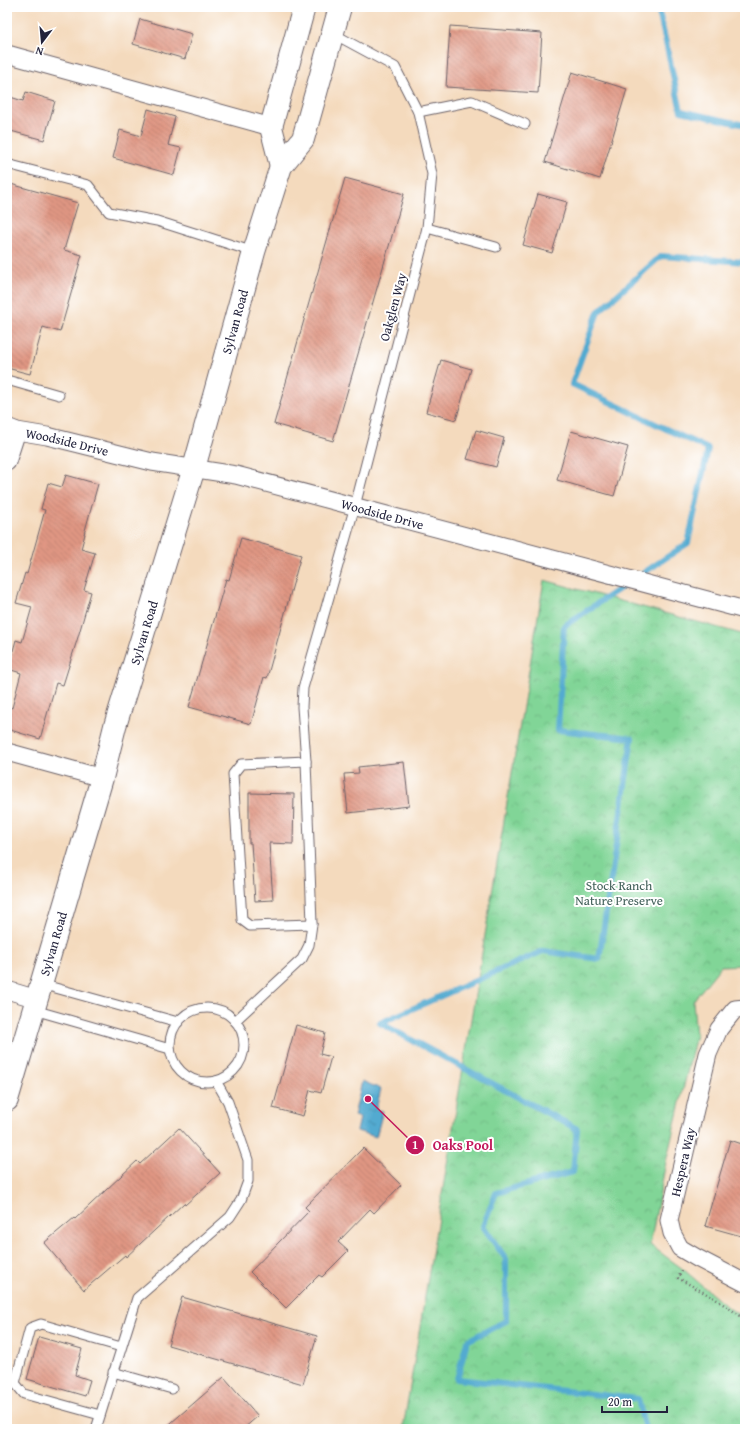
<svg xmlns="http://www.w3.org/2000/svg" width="752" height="1436" viewBox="0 0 752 1436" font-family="'Gentium Book Plus',serif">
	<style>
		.park { fill: url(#park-crowns); stroke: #527c69 }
		.water { fill: url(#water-ripples); stroke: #3a6686 }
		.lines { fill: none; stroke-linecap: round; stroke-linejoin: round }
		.stream { stroke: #53aad0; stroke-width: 6 }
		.building { fill: url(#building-back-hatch) }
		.lane-casing { stroke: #6c6268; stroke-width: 11 }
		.street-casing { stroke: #6c6268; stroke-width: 19 }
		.secondary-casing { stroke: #6c6268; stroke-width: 24 }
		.path { stroke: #6c6268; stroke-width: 2.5; stroke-dasharray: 1 3; stroke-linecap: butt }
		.lane { stroke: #fff; stroke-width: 9 }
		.street { stroke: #fff; stroke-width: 17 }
		.secondary { stroke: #fff; stroke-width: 22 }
		.labels { text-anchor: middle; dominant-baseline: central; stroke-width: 4; stroke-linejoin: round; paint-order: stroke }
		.street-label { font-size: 13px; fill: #22223b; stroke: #fff }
		.park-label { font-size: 13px; fill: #43615b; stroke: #fff }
		.leader { fill: none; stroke: #c2185b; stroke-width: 1.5 }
		.callout-dot { fill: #c2185b; stroke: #fff; stroke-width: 1.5 }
		.mark-label { font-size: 12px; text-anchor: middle; font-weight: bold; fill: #fff }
		.callout-label { font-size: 14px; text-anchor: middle; font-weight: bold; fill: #c2185b; stroke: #fff; stroke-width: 4; stroke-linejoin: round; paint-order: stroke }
	</style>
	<defs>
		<pattern id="park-crowns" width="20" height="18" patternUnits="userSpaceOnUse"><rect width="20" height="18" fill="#81d597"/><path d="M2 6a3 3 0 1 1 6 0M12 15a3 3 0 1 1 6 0" fill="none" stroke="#6fb783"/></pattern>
		<pattern id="water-ripples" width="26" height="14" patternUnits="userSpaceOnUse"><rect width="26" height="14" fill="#53aad0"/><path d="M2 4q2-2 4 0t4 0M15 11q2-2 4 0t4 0" fill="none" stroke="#448aaa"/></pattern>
		<pattern id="building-back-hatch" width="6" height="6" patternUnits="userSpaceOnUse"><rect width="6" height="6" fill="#e09683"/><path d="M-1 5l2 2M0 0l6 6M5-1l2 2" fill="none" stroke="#b57a6c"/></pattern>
	</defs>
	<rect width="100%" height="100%" fill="#fff"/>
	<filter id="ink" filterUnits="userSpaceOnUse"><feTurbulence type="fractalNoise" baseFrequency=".025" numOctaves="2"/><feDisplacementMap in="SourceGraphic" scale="8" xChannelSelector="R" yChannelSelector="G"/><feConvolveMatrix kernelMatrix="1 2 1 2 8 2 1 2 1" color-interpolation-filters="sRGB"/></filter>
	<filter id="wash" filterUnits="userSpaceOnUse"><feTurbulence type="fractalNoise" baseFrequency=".012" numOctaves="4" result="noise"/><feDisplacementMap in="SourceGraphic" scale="16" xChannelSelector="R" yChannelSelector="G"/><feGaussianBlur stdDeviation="0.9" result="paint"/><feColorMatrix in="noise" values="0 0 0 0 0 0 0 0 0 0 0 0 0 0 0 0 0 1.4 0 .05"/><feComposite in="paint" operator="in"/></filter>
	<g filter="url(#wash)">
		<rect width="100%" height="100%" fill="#f4dabd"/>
		<path class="park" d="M544,580l201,55v330l-24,1 -28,35 3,34 -30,127 -16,83 33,24 43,37 19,13v110h-342z"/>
		<path class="water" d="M362,1081l19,8 -5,20 7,2 -7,26 -19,-6 3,-13 -6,-2z"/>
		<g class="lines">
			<g class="stream">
				<path d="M658,7l23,104 64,14"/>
				<path d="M636,578l52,-35 20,-94 -136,-65 26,-72 63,-56 84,6"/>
				<path d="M628,583l-64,43 -6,104 74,8 -33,221 -56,-8 -163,72 197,106 -4,43 -77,21 -13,33 23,33v62l-39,20 -10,38 181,20 7,30"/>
			</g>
		</g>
		<g id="blocks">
			<g class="building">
				<path d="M140,19l52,15 -7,25 -52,-15z"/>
				<path d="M450,26l92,7 -4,60 -92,-6z"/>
				<path d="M572,72l55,17 -27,90 -55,-17z"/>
				<path d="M26,92l29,9 -11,39 -37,-10v-34l16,5z"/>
				<path d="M148,109l27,8 -7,28 13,3 -7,27 -61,-17 7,-28 21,6z"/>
				<path d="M345,178l59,16 -71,247 -59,-17z"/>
				<path d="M7,183l71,20 -14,47 18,5 -22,77 -17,-5 -13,47 -23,-6z"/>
				<path d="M538,194l29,8 -15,51 -29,-8z"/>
				<path d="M441,360l30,9 -15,51 -30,-8z"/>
				<path d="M476,430l28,8 -8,29 -29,-8z"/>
				<path d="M571,431l57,16 -14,49 -57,-16z"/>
				<path d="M66,475l32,9 -14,50h1l-4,15 14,4 -11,37 7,2 -13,45 -15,48 -7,-2 -16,56 -33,-10v-23l5,2 9,-35 -13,-4 8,-29 6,2 10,-35 -16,-4 9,-30 2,1 18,-64 -4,-1 7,-26 14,4z"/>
				<path d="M241,538l60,17 -34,123 -3,-1 -13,47 -62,-17 37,-128 3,1z"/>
				<path d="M404,762l5,44 -61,7 -4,-39 15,-1 -1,-6z"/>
				<path d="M249,793l45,1 -1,50 -24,-1 4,57 -18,1 -4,-58h-2z"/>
				<path d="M296,1025l29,8 -5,21 11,3 -10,36 -11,-3 -7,26 -30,-8z"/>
				<path d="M179,1128l41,45 -35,32 -1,-2 -58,54 -1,-2 -41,35 -40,-47 30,-25 1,1 62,-58 3,3z"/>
				<path d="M730,1140l15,5v92l-40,-11z"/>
				<path d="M363,1148l38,37 -27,28 -4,-4 -32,33 10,9 -26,26 -3,-2 -33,33 -36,-36 59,-61 -4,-4z"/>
				<path d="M182,1297l135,39 -14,48 -135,-39z"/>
				<path d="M39,1337l43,12 -7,26 15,5 -5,16 -58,-17z"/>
				<path d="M224,1377l34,39 -15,13h-79z"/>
			</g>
		</g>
	</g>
	<g filter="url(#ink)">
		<use href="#blocks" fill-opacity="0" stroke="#6c6268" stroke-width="1"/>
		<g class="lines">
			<defs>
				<g id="lane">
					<path d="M418,112l54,-11 53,23"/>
					<path d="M7,164l81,21 21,27 48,9 97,31"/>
					<path d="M427,228l69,19"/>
					<path d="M7,380l52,15"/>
					<path d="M306,761l-65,3 -8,10 9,146 8,6 62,-2"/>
					<path d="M41,984l137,38"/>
					<circle cx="207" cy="1045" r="37"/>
					<path d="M34,1010l136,39"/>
					<path d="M235,1021l67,-62 7,-14 3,-21 -6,-163 -4,-54 1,-19 52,-182 72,-278 5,-54 -14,-62 -23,-45 -63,-34"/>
					<path d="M113,1372l59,17"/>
					<path d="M100,1415l-76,-21 -9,-11 15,-55 11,-4 80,23"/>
					<path d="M96,1429l41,-131 93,-81 11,-17 7,-19v-21l-20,-58 -12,-21"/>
				</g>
				<g id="street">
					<path d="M7,54l264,73"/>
					<path id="s1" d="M7,427l10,4 30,5 105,26 84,13 509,135"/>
					<path d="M7,462l10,-31"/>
					<path d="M7,752l95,26"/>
					<path d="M7,990l30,9"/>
					<path d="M745,1008l-10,1 -16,20 -11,25 -39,166 3,13 8,15 17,10 48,25"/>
				</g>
				<g id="secondary">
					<path d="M281,166l-10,-39 33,-120"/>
					<path id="s2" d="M7,1100l95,-322 13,-52 79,-258 60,-216 27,-86 22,-27 37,-132"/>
				</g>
			</defs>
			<use href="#lane" class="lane-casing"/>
			<use href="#street" class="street-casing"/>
			<use href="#secondary" class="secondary-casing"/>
			<path class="path" d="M682,1271l-4,7 36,20 31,21"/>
			<use href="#lane" class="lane"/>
			<use href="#street" class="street"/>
			<use href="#secondary" class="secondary"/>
		</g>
	</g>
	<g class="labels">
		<g class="street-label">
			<text transform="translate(393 307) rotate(-75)">Oakglen Way</text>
			<text stroke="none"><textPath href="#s2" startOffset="811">Sylvan Road</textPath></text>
			<text stroke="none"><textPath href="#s1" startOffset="62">Woodside Drive</textPath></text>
			<text stroke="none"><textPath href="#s1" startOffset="386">Woodside Drive</textPath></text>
			<text stroke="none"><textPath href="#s2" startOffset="487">Sylvan Road</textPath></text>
			<text stroke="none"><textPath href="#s2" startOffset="163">Sylvan Road</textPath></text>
			<text transform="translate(683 1162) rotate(-77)">Hespera Way</text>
		</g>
		<g class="park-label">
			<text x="619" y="885">Stock Ranch<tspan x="619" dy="15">Nature Preserve</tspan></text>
		</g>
	</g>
	<path class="leader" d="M368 1099L415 1145"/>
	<g class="callout-dot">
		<circle cx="368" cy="1099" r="4"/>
		<circle cx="415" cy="1145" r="10"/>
	</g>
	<g class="mark-label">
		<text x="415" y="1149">1</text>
	</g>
	<g class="callout-label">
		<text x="463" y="1150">Oaks Pool</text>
	</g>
	<rect width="752" height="1436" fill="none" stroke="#fff" stroke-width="24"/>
	<g transform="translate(42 42) rotate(196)" stroke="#ffffff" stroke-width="3" paint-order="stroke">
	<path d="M0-3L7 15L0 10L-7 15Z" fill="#22223b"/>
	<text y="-6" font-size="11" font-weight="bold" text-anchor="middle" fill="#22223b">N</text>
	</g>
	<path d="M602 1406v6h65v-6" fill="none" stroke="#22223b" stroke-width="2"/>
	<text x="608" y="1406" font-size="12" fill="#22223b" stroke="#ffffff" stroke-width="3" paint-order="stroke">20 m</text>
</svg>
